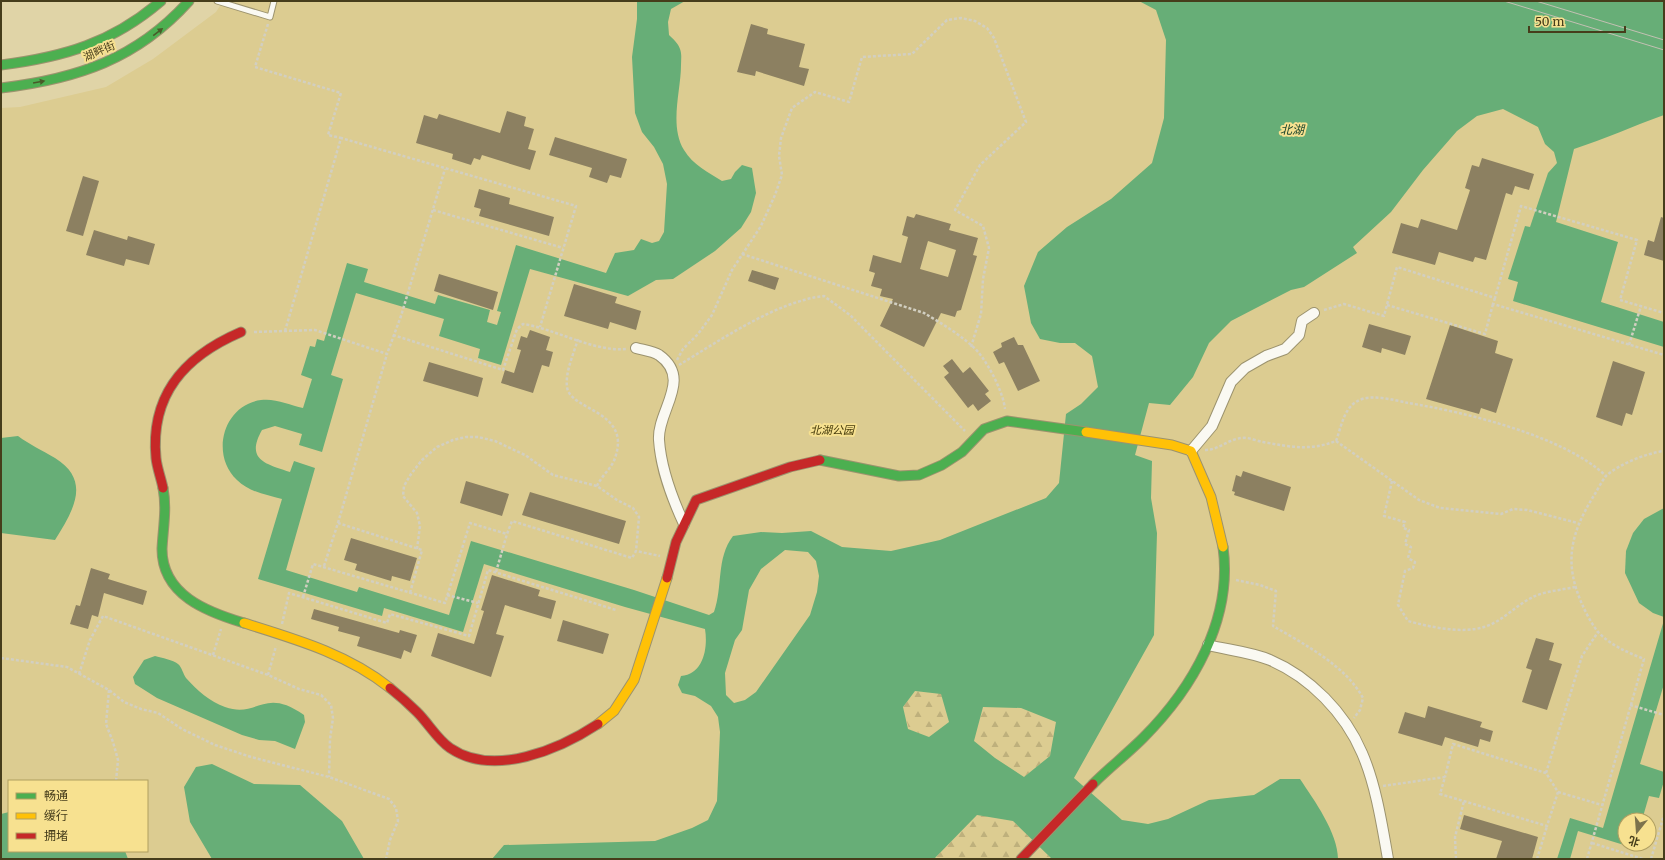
<svg xmlns="http://www.w3.org/2000/svg" width="1665" height="860" viewBox="0 0 1665 860" font-family="Merriweather,'Noto Sans SC',serif">
	<style>
		.green { fill: #dccc91; fill-rule: evenodd }
		.forest { fill: url(#forest-firs) }
		.water { fill: #67ae77; fill-rule: evenodd }
		.building { fill: #8c8061; fill-rule: evenodd }
		.lines { fill: none; stroke-linecap: round; stroke-linejoin: round }
		.lane-casing { stroke: #9c936e; stroke-width: 7 }
		.street-casing { stroke: #9c936e; stroke-width: 12 }
		.fast-casing { stroke: #9c936e; stroke-width: 11 }
		.slow-casing { stroke: #9c936e; stroke-width: 11 }
		.jam-casing { stroke: #9c936e; stroke-width: 11 }
		.path { stroke: #d2cfc1; stroke-width: 2.5; stroke-dasharray: 3 2; stroke-linecap: butt }
		.lane { stroke: #faf9f2; stroke-width: 5 }
		.street { stroke: #faf9f2; stroke-width: 10 }
		.fast { stroke: #4caf50; stroke-width: 9 }
		.slow { stroke: #ffc107; stroke-width: 9 }
		.jam { stroke: #c62828; stroke-width: 9 }
		.tram { stroke: #c3c0b3; stroke-width: 1 }
		.oneway { fill: #485a28 }
		.labels { text-anchor: middle; dominant-baseline: central; stroke-width: 4; stroke-linejoin: round; paint-order: stroke }
		.street-label { font-size: 11px; fill: #463d1b; stroke: #f7e190 }
		.park-label { font-size: 11px; font-style: italic; fill: #453a0a; stroke: #f7e190 }
		.water-label { font-size: 12px; font-style: italic; fill: #1b452c; stroke: #f7e190 }
	</style>
	<defs>
		<pattern id="forest-firs" width="22" height="20" patternUnits="userSpaceOnUse"><rect width="22" height="20" fill="#dccc91"/><path d="M5 1l3.5 6h-7zM16 11l3.5 6h-7z" fill="#beb07c"/></pattern>
	</defs>
	<rect width="100%" height="100%" fill="#e0d4a7"/>
	<path class="green" d="M223,1h1441v858h-1663v-751l19,-1 86,-20 47,-28 63,-47zM9,781h138v70h-138zM1625,820h24v24h-24z"/>
	<g class="forest">
		<path d="M915,691l26,2 8,29 -20,15 -20,-8 -6,-22z"/>
		<path d="M983,707l38,1 35,14 -6,34 -26,21 -29,-19 -21,-17z"/>
		<path d="M977,815l36,6 39,38h-118z"/>
	</g>
	<g class="water">
		<path d="M637,1h48l-14,8 -3,13 1,13c4,4 9,8 11,14 2,5 1,11 1,16 0,26 -12,60 3,85 9,15 24,22 38,31l9,-2 4,-7 7,-7 10,3 4,25 -5,19 -10,16 -26,23 -42,28 -17,1 -28,16 -98,-27 -29,96 -23,-7 2,-9 -41,-13 5,-17 -88,-26 -25,82 12,4 -21,73 -23,-7 3,-11 -27,-8 -13,4c-17,30 4,34 28,42l4,-11 21,7 -29,102 71,22 2,-5 90,28 22,-74 163,49 75,25 5,-3c9,-25 2,-54 19,-76l28,-4 21,1 29,-2 31,16 49,4 49,-11 106,-42 13,-15 7,-69 15,-10 17,-17 -6,-31 -17,-13h-15l-20,-4 -9,-16 -7,-37 14,-34 29,-25 44,-28 41,-36 12,-45 2,-78 -10,-30 -17,-9h525v114c-31,11 -59,24 -90,34l-18,73 62,20 -17,60 63,20v25l-151,-46 5,-19 -10,-3 17,-53 5,1 18,-54 9,-10 -3,-11 -9,-8 -7,-17 -35,-18 -26,7 -20,15 -34,39 -32,42 -38,35 4,6 -53,34 -13,3 -60,31 -22,22 -16,34 -23,28 -21,-2 -14,52 17,6 -1,37 6,35 -3,102 -80,143 48,42 26,4 20,-5 41,-19 45,-5 26,-16h20c14,21 38,54 38,80h-286l-39,-38 -36,-6 -43,44h-442l12,-14 151,-4 37,-13 16,-8 9,-19 3,-69 -2,-15 -7,-11 -16,-10 -13,-3 -4,-8 3,-9c23,-2 27,-29 24,-47l-80,-22 -141,-43 -21,68 -79,-24 -2,8 -124,-37 24,-80c-15,-4 -33,-7 -45,-19 -27,-25 -14,-75 24,-80 14,-2 29,5 42,8l9,-29 -11,-4 9,-29 5,1 2,-8 7,2 23,-78 21,6 -4,13 71,22 3,-9 52,15 -3,12 10,3 4,-13 -4,-1 19,-66 90,28 9,-20 19,-3 7,-11 11,4 7,-2 5,-9 3,-48 -4,-20 -9,-17 -12,-15 -7,-19 -3,-56 5,-38zM785,550l23,2 8,9 3,15 -2,16 -7,23 -54,77 -11,8 -11,3 -8,-8 -1,-22 10,-33 7,-10 7,-40 12,-21zM915,691l26,3 8,28 -20,15 -21,-8 -5,-22zM983,707l38,1 35,14 -6,34 -26,21 -29,-19 -21,-17z"/>
		<path d="M18,436c12,9 24,14 37,22 37,23 18,53 0,82l-54,-7v-95z"/>
		<path d="M1664,508v109l-11,-4 -14,-10 -14,-30 1,-22 7,-18 11,-14z"/>
		<path d="M1664,620v64l-24,80 24,8v9l-5,17 -10,-2 -7,24h-17v24h10l-1,4 -56,-17 -8,28h-13l13,-41 33,10z"/>
		<path d="M155,656c7,2 18,4 23,8 4,3 5,10 8,14 11,12 24,24 39,29 33,12 38,-21 79,8l1,7 -10,27 -20,-8 -16,-1 -17,-5 -85,-37 -22,-14 -2,-7 11,-17z"/>
		<path d="M212,764l42,20 46,1 42,36 22,38h-152l-22,-37 -6,-35 12,-20z"/>
		<path d="M9,812v39h116l3,8h-127v-45z"/>
	</g>
	<g class="building">
		<path d="M751,24l17,5 -1,5 38,10 -6,23 10,2 -5,17 -48,-15 -1,5 -18,-4z"/>
		<path d="M507,111l19,6 -2,9 10,3 -6,20 8,2 -6,19 -48,-15 -2,5 -6,-2 -3,7 -19,-6 1,-5 -37,-11 8,-28 13,4 2,-5 61,19z"/>
		<path d="M555,137l72,22 -6,19 -11,-3 -3,8 -18,-6 3,-9 -43,-13z"/>
		<path d="M1482,158l52,16 -5,16 -14,-4 -3,9 -6,-2 -20,67 -11,-3 -2,5 -34,-10 -4,13 -43,-12 9,-30 17,5 3,-9 36,11 13,-40 -5,-2 7,-23 7,2z"/>
		<path d="M83,176l16,5 -16,55 -17,-5z"/>
		<path d="M479,189l31,9 -1,6 45,13 -5,19 -70,-20 2,-7 -7,-2z"/>
		<path d="M916,214l35,10 -2,6 29,8 -5,17 4,1 -16,54 -4,1 -2,6 -14,-4 -17,34 -44,-21 13,-27 -13,-3 2,-7 -11,-3 4,-13 -6,-2 4,-16 28,8 7,-26 -6,-2 5,-19 7,2zM928,241l28,9 -8,27 -28,-8z"/>
		<path d="M1661,217l3,1v43l-20,-6 4,-15 6,2z"/>
		<path d="M94,230l33,10 1,-4 27,8 -6,21 -23,-6 -2,7 -38,-11z"/>
		<path d="M752,270l27,8 -4,12 -27,-9z"/>
		<path d="M439,274l59,18 -5,18 -59,-19z"/>
		<path d="M574,284l43,13 -2,6 26,8 -5,19 -26,-8 -2,7 -44,-13z"/>
		<path d="M1369,324l42,12 -6,19 -23,-7 -1,5 -19,-6z"/>
		<path d="M1450,325l48,16 -3,12 18,6 -17,54 -15,-5 -2,6 -53,-15z"/>
		<path d="M530,330l20,7 -4,13 7,2 -4,15 -7,-2 -9,28 -32,-10 4,-13 9,3 7,-23 -4,-1 4,-13 6,2z"/>
		<path d="M1014,337l4,8h5l17,36 -22,10 -14,-29 -5,2 -6,-12 9,-5 -1,-4z"/>
		<path d="M952,359l11,14 7,-6 19,24 -4,3 6,7 -13,10 -5,-7 -5,4 -24,-31 5,-4 -6,-7z"/>
		<path d="M1613,361l32,11 -13,43 -6,-2 -4,13 -26,-9z"/>
		<path d="M429,362l54,16 -5,19 -55,-16z"/>
		<path d="M1243,471l48,16 -7,24 -50,-16 1,-3 -3,-1 4,-16 5,2z"/>
		<path d="M466,481l43,13 -7,22 -42,-13z"/>
		<path d="M530,492l96,29 -7,23 -97,-29z"/>
		<path d="M351,538l66,20 -7,23 -18,-5 -1,5 -36,-11 2,-6 -13,-4z"/>
		<path d="M91,568l19,6 -2,5 39,12 -4,14 -39,-12 -6,24 -6,-2 -4,14 -18,-5 6,-19 4,1z"/>
		<path d="M492,575l48,15 -2,6 18,5 -5,18 -46,-14 -9,29 8,2 -13,41 -60,-21 7,-23 36,11 10,-33 -3,-1z"/>
		<path d="M314,609l85,24 1,-3 17,5 -6,18 -7,-3 -3,9 -44,-13 3,-9 -22,-6 1,-4 -28,-8z"/>
		<path d="M563,620l46,14 -6,20 -46,-13z"/>
		<path d="M1536,638l18,5 -5,17 13,4 -15,46 -25,-8 10,-32 -6,-2z"/>
		<path d="M1428,706l54,16 -2,5 13,4 -3,11 -10,-3 -2,8 -33,-10 -3,9 -44,-13 7,-21 20,6z"/>
		<path d="M1464,815l74,22 -6,22h-36l6,-18 -42,-12z"/>
	</g>
	<g class="lines">
		<defs>
			<path id="lane" d="M217,1l53,16 4,-16"/>
			<g id="street">
				<path d="M636,348c7,2 17,3 23,7 34,24 -2,56 0,85 2,30 13,58 25,84"/>
				<path d="M1191,451l21,-25 19,-44 14,-14 21,-12 19,-7 14,-14 3,-14 12,-8"/>
				<path d="M1208,645c20,5 43,7 62,15 40,17 75,53 92,93 14,32 20,72 26,106"/>
			</g>
			<g id="fast">
				<path d="M1,65c63,-8 111,-22 160,-64"/>
				<path d="M1,88c76,-9 136,-29 188,-87"/>
				<path d="M820,460l79,16 20,-1 23,-10 20,-13 22,-23 23,-8 79,11"/>
				<path d="M163,488c4,21 0,40 -1,61 0,46 45,63 82,74"/>
				<path d="M1093,784c16,-16 34,-30 50,-46 49,-49 90,-118 80,-191"/>
			</g>
			<g id="slow">
				<path d="M1086,432l86,13 19,6 20,46 12,50"/>
				<path d="M244,623c51,16 104,31 146,65"/>
				<path d="M598,724l16,-13 20,-31 33,-102"/>
			</g>
			<g id="jam">
				<path d="M163,488c-2,-10 -6,-20 -7,-30 -6,-64 29,-102 85,-126"/>
				<path d="M667,578l9,-36 20,-42 94,-33 30,-7"/>
				<path d="M390,688c10,8 19,16 27,24 12,12 20,27 33,36 44,30 110,1 148,-24"/>
				<path d="M1021,859l72,-75"/>
			</g>
		</defs>
		<use href="#lane" class="lane-casing"/>
		<use href="#street" class="street-casing"/>
		<use href="#fast" class="fast-casing"/>
		<use href="#slow" class="slow-casing"/>
		<use href="#jam" class="jam-casing"/>
		<g class="path">
			<path d="M268,24l-13,43 86,26 -13,42 13,3"/>
			<path d="M433,210l130,38"/>
			<path d="M742,254l182,59c17,10 42,25 55,40 11,14 24,39 26,56"/>
			<path d="M1495,298l-2,6 171,51"/>
			<path d="M1387,305l98,29 8,-30"/>
			<path d="M1324,310l20,-6 40,12 13,-49 98,31 26,-92 116,34 -17,60 44,13"/>
			<path d="M285,331l56,-193 235,68 -36,121"/>
			<path d="M254,332l61,-2 72,24 14,-38 44,-147"/>
			<path d="M393,335l110,35 14,-41 6,-5c33,5 70,28 103,25"/>
			<path d="M578,339c-4,14 -13,33 -11,48 3,24 65,23 48,71 -3,10 -13,17 -18,28"/>
			<path d="M1629,345l12,-39"/>
			<path d="M677,360l6,-11 15,-15 14,-19 20,-45 29,-44 14,-31 7,-20 -3,-19 2,-18 11,-30 23,-16 34,10 13,-45 50,-3 35,-34 14,-2 14,3 12,7 7,10 32,84 -46,43 -25,45 28,16 6,22 -6,31 -2,35 -10,33"/>
			<path d="M679,365c40,-24 98,-64 145,-69l26,19 115,116"/>
			<path d="M1336,441l83,59 21,8 61,6 12,-5 14,1 51,13"/>
			<path d="M1205,450c14,0 23,-11 37,-12 7,-1 15,3 21,4 27,5 47,9 73,-1 6,-16 8,-36 26,-42 13,-4 33,1 46,4 57,9 156,33 198,73"/>
			<path d="M1392,481l-8,35 21,6 -2,6 6,2 -4,14 6,3 -3,11 7,4 -2,6 -8,3 -7,34 10,16c22,6 54,13 76,6 18,-5 32,-22 49,-30 12,-6 29,-7 42,-10"/>
			<path d="M338,523l49,-169"/>
			<path d="M417,549l3,-23 -3,-13 -14,-17 1,-10 7,-12 11,-14 15,-13 16,-7 13,-3h12l17,4 30,14 28,20 44,11 20,14 16,8 6,9 -3,34"/>
			<path d="M324,566l14,-43 84,27 -12,43"/>
			<path d="M496,572l11,-38"/>
			<path d="M1236,580l24,5 16,6 -3,35c31,18 73,40 90,72l-3,12 -6,8"/>
			<path d="M447,595l31,8"/>
			<path d="M303,597l10,-33 132,39 25,-80 37,11 5,-13 120,37 4,-7 24,5"/>
			<path d="M282,624l7,-31 98,30 3,-9 79,22 19,-66 128,40"/>
			<path d="M213,655l8,-26"/>
			<path d="M1,658l66,9 42,23 15,12 17,7 17,4 24,16 33,16 36,12 78,20 60,22 7,9 2,13 -8,19 -4,19"/>
			<path d="M79,674l11,-34 13,-24 165,59 31,14 22,6 10,10 2,13 -3,21 -1,38"/>
			<path d="M268,675l8,-29"/>
			<path d="M109,690l-3,34 7,18 5,18 -2,21"/>
			<path d="M1630,705l34,10"/>
			<path d="M1546,773l36,-117 16,-24"/>
			<path d="M1383,786l62,-9 -5,17 107,32 11,-34 -12,-19 -93,-29 -8,33"/>
			<path d="M1558,792l44,13"/>
			<path d="M1592,843l51,16"/>
			<path d="M1456,859l-1,-22 9,-36"/>
			<path d="M1537,859l10,-33"/>
			<path d="M1587,859l57,-200c-17,-7 -32,-13 -45,-26 -7,-8 -13,-20 -17,-29 -18,-41 -12,-69 11,-107 4,-6 8,-15 13,-21 13,-12 41,-23 58,-25"/>
			<path d="M1651,859l13,-44"/>
		</g>
		<use href="#lane" class="lane"/>
		<use href="#street" class="street"/>
		<use href="#fast" class="fast"/>
		<use href="#slow" class="slow"/>
		<use href="#jam" class="jam"/>
		<g class="tram">
			<path d="M1504,1l160,49"/>
			<path d="M1536,1l128,39"/>
		</g>
	</g>
	<defs><path id="oneway-solid" d="M-6-.8H1V-3.2L6.5 0L1 3.2V.8H-6Z"/></defs>
	<g class="oneway">
		<use href="#oneway-solid" transform="translate(158 32) rotate(-37)"/>
		<use href="#oneway-solid" transform="translate(39 82) rotate(-10)"/>
	</g>
	<g class="labels">
		<g class="street-label">
			<text transform="translate(99 51) rotate(-23)">湖畔街</text>
		</g>
		<g class="park-label">
			<text x="832" y="430">北湖公园</text>
		</g>
		<g class="water-label">
			<text x="1292" y="129">北湖</text>
		</g>
	</g>
	<rect width="1665" height="860" fill="none" stroke="#463d1b" stroke-width="4"/>
	<rect x="8" y="780" width="140" height="72" fill="#f7e190" stroke="#b09f61"/>
	<rect x="16" y="793" width="20" height="6" fill="#4caf50" stroke="#b09f61"/>
	<text x="44" y="800" font-size="12" fill="#463d1b">畅通</text>
	<rect x="16" y="813" width="20" height="6" fill="#ffc107" stroke="#b09f61"/>
	<text x="44" y="820" font-size="12" fill="#463d1b">缓行</text>
	<rect x="16" y="833" width="20" height="6" fill="#c62828" stroke="#b09f61"/>
	<text x="44" y="840" font-size="12" fill="#463d1b">拥堵</text>
	<g transform="translate(1637 832) rotate(197)"><circle r="19" fill="#f7e190" stroke="#b09f61"/>
	<path d="M0-3L7 15L0 10L-7 15Z" fill="#7c724c"/>
	<text y="-6" font-size="11" font-weight="bold" text-anchor="middle" fill="#463d1b">北</text>
	</g>
	<path d="M1529 26v6h96v-6" fill="none" stroke="#463d1b" stroke-width="2"/>
	<text x="1535" y="26" font-size="12" fill="#463d1b" stroke="#f7e190" stroke-width="3" paint-order="stroke">50 m</text>
</svg>
